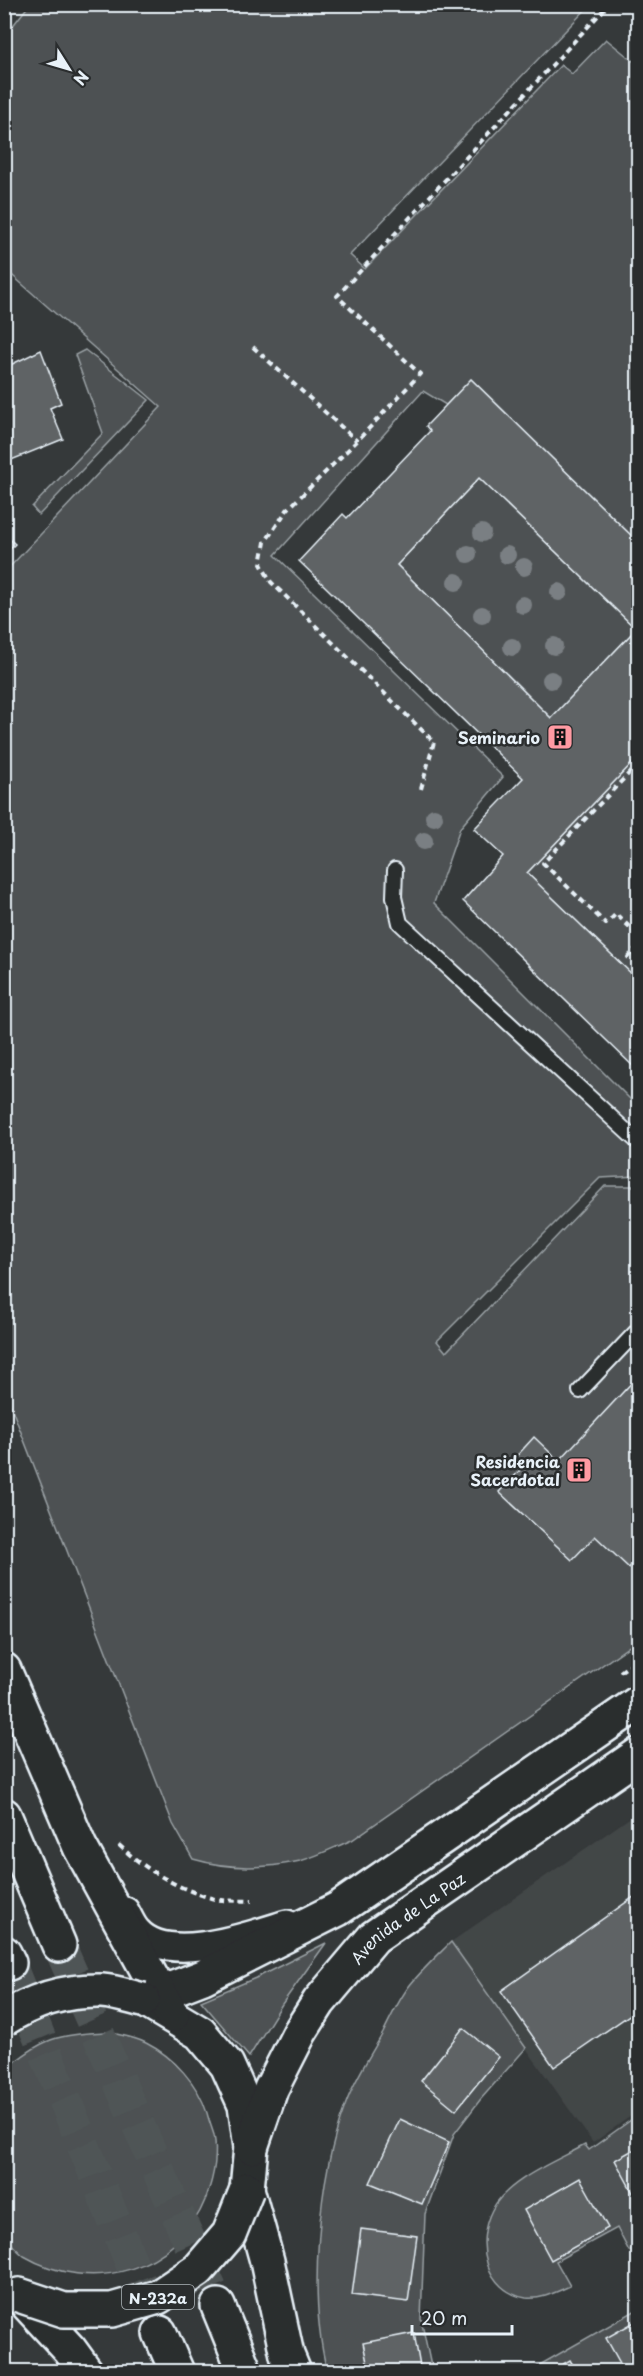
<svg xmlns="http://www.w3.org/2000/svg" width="643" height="2376" viewBox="0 0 643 2376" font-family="'Playpen Sans',sans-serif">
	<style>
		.built { fill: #424647 }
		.green { fill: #4d5152; stroke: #9aa1a5; stroke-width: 1.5 }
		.building { fill: #5f6365; stroke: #e8f1f8; stroke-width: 1.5; fill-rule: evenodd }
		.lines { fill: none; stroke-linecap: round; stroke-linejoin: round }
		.highway-tunnel { stroke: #505556; stroke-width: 33; stroke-dasharray: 33 16; stroke-linecap: butt }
		.lane-casing { stroke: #e8f1f8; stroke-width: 18 }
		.street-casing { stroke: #e8f1f8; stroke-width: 32 }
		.primary-casing { stroke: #e8f1f8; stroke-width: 38 }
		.highway-casing { stroke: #e8f1f8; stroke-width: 38 }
		.path { stroke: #e8f1f8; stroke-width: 4; stroke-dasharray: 6 4.5; stroke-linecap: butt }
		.lane { stroke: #2a2d2e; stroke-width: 14 }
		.street { stroke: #2a2d2e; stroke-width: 27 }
		.primary { stroke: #2a2d2e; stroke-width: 33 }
		.highway { stroke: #2a2d2e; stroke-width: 33 }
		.primary-bridge-casing { stroke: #e8f1f8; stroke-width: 38; stroke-linecap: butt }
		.primary-bridge { stroke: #2a2d2e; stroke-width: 33 }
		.tree { fill: #7a7f83 }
		.labels { text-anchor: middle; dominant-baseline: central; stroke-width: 5; stroke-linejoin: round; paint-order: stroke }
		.shield { fill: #2a2d2e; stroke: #afb6bb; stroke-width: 1.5 }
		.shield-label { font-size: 15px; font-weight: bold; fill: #e8f1f8 }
		.poi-label { font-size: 16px; font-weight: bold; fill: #e8f1f8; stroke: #2a2d2e; text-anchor: end }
		.street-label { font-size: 16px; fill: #e8f1f8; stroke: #2a2d2e }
	</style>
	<rect width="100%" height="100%" fill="#35393a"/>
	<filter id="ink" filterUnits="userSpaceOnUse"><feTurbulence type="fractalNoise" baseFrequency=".0167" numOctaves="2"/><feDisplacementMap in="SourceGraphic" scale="12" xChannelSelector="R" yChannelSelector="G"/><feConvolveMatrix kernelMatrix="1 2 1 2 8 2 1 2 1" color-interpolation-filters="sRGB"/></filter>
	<g filter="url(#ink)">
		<path class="built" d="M638,1812v299l-45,32 -142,-201z"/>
		<g class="green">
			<path d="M29,5h561l-240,250 15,14 196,-204 11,9 34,-35 32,26v477l-167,-163 -25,26 -23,-14 -148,164 228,222 -43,51 -26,75 204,204v69l-38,2 -163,163 9,11 159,-166h33v454l-286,200c-17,7 -34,16 -52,21 -36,8 -73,8 -107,-2l-20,-35 -168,-433v-819l156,-165 -156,-138 -1,-232z"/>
			<path d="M85,350l64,50 -110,115 -7,-8 71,-74 -28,-78z"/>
			<path d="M479,478l157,151 -85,89 -154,-153z"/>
			<path d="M638,757v223l-111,-107z"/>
			<path d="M451,1942l75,106 -46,52 -26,34 -29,80 -4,105 11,52h-105c-19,-75 -9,-193 18,-265 9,-26 25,-50 38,-73 8,-16 16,-34 27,-48 12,-15 27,-29 41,-43z"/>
			<path d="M326,1943l-44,61 -33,53 -48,-56 57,-24z"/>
			<path d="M107,2032c12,3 28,5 39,11 28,14 52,41 61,70 2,8 5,15 7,22 4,20 -1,44 -8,63 -29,74 -115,97 -182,58 -7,-5 -13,-13 -19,-19v-167c37,-32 53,-36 102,-38z"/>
			<path d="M638,2115v131l-9,5 -12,-23 -61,33 14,25c-14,6 -29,14 -44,12 -41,-7 -51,-55 -34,-88 15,-30 64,-49 93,-65l4,5z"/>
			<path d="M638,2309v62h-109z"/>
		</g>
		<g class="building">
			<path d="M41,350l20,53 -11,5 13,31 -59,24v-95z"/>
			<path d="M471,379l167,163v215l-111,116 111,107v91l-175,-170 40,-45 -29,-27 49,-51 -224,-217 44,-47 4,4 44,-46 39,-41 -4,-5zM479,478l157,151 -85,89 -154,-153z"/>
			<path d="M4,534l11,10 -11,11z"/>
			<path d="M638,1376v98l-4,4 4,4v76l-9,10 -34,-32 -23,24 -73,-68 24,-25 -9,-8 20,-22 25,24z"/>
			<path d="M638,1894v115l-84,58 -53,-76z"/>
			<path d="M463,2028l36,29 -43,53 -35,-29z"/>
			<path d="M400,2119l49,23 -27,62 -52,-21z"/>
			<path d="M638,2147v55l-23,-42z"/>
			<path d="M580,2178l28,50 -57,32 -27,-50z"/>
			<path d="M361,2229l56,7 -9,66 -56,-7z"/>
			<path d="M638,2320v52h-13l-19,-34z"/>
			<path d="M414,2333l7,39h-52l-6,-29z"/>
			<path d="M570,2360l7,12h-27z"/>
		</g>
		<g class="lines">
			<g class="highway-tunnel">
				<path d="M59,1945l159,361"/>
				<path d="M9,1963l151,370"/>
			</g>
			<defs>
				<g id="lane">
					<path d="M395,870l-1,27 6,26 238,219"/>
					<path d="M580,1391l58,-61"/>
				</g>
				<path id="street" d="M125,1911c4,7 7,15 12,20 30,35 114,4 150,-7"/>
				<g id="primary">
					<path d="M143,2000l60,-23 135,-68 300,-206"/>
					<path d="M148,2002l52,31 27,32 18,40 6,42 -4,42"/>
					<path id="s1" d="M251,2147l20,-58 29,-57 19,-30 55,-65 264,-182"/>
				</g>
				<g id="highway">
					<path d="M4,1670l76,177 92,168"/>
					<path d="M4,1815l55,130"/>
					<path d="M4,1953l5,10"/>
					<path d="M247,2189l20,72 20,94 7,17"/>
					<path d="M19,2295l51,55 16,22"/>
					<path d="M218,2306l27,66"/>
					<path d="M160,2333l17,39"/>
				</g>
			</defs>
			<use href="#lane" class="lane-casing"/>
			<use href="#street" class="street-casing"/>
			<use href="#primary" class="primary-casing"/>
			<use href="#highway" class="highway-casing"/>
			<g class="path">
				<path d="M253,347l104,94"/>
				<path d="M638,764l-95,99 63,61 10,-10 22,21"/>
				<path d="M421,789l13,-47 -163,-160 -10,-18 4,-22 22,-32 70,-69 63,-67 -83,-78 272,-292"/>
				<path d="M638,946l-10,11 10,10"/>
				<path d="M620,1672l18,-13"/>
				<path d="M119,1845c24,23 59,44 92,53 12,4 28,2 41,3"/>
			</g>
			<use href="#lane" class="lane"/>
			<use href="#street" class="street"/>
			<use href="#primary" class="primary"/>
			<use href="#highway" class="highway"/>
			<defs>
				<g id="primary-bridge">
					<path d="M4,2019c29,-19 63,-29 98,-28 14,1 28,6 41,9"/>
					<path d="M19,2295l45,15h48l46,-13 40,-27 31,-36 18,-45"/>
				</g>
			</defs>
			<use href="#primary-bridge" class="primary-bridge-casing"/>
			<use href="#primary-bridge" class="primary-bridge"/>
		</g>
		<g class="tree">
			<circle cx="482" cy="533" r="9"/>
			<circle cx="468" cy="554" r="9"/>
			<circle cx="507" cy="555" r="9"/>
			<circle cx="524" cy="567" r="9"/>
			<circle cx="456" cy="582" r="9"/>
			<circle cx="559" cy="592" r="9"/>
			<circle cx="523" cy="605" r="9"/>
			<circle cx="482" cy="615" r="9"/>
			<circle cx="554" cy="646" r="9"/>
			<circle cx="512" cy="647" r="9"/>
			<circle cx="551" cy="680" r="9"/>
			<circle cx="434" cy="817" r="9"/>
			<circle cx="424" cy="841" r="9"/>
		</g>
	</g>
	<defs>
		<symbol id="building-square" viewBox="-11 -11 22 22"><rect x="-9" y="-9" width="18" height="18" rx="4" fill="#ff9aa2" stroke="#2a2d2e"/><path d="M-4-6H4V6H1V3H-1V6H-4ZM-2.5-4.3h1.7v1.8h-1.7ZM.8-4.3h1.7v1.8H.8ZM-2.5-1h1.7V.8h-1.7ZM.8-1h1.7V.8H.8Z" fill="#111"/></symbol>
	</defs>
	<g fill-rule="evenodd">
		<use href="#building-square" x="545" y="722" width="30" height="30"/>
		<use href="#building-square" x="564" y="1455" width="30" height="30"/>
	</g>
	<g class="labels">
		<rect class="shield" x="122" y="2285" width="72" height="24" rx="4.5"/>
		<g class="shield-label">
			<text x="158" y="2297">N-232a</text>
		</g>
		<g class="poi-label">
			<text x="540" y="737">Seminario</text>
			<text x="560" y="1461">Residencia<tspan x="560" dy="18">Sacerdotal</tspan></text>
		</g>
		<g class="street-label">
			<text stroke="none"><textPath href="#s1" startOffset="284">Avenida de La Paz</textPath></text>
		</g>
	</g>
	<rect width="643" height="2376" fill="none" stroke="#2a2d2e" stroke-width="24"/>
	<rect x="12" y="12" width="619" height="2352" fill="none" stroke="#e8f1f8" stroke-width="2" filter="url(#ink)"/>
	<g transform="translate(69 69) rotate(127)" stroke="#2a2d2e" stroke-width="4.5" paint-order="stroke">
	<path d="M0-4.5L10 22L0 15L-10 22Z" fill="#e8f1f8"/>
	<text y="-9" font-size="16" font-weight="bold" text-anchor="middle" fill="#e8f1f8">N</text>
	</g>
	<path d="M412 2325v9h100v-9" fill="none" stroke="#e8f1f8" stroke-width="3"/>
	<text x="421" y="2325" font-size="18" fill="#e8f1f8" stroke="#2a2d2e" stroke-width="4.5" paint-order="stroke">20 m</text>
</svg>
